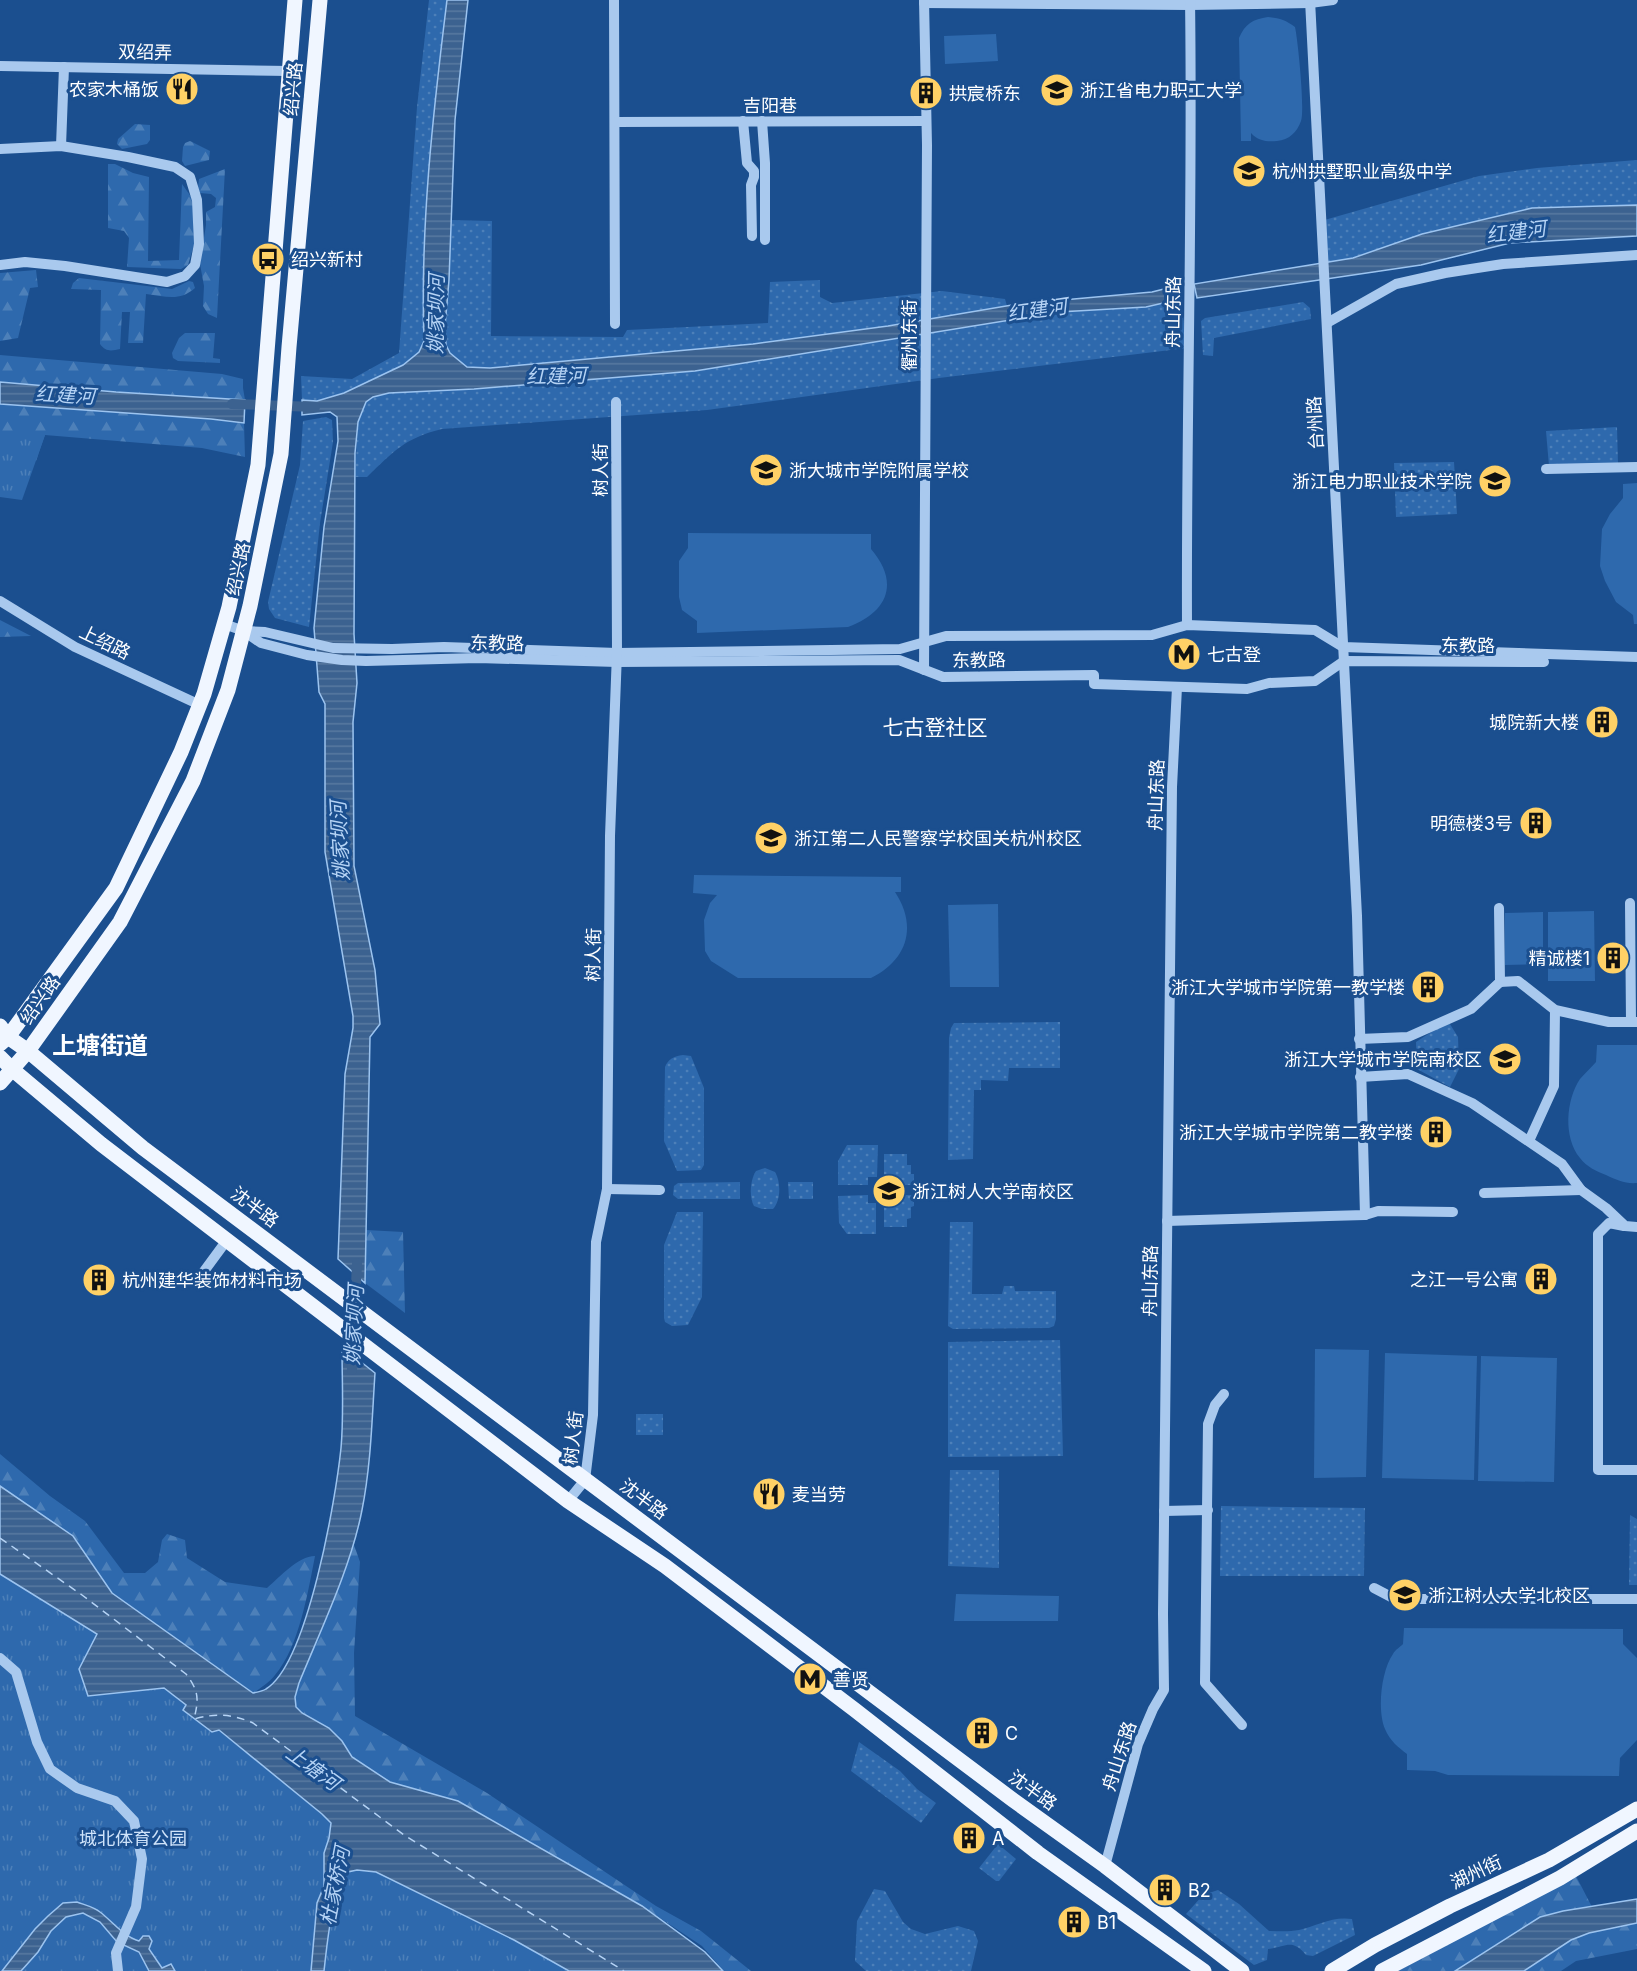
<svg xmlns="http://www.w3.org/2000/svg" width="1637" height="1971" viewBox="0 0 1637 1971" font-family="Inter,'Noto Sans SC',sans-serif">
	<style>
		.grass { fill: url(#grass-dots) }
		.forest { fill: url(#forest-firs) }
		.park { fill: url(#park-tufts) }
		.pitch { fill: #2e69ad }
		.water { fill: url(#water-rules); stroke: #9cc4f0; stroke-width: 1.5 }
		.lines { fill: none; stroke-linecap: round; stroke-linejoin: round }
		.canal { stroke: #3c6290; stroke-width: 10 }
		.ferry { stroke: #b5d3f5; stroke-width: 1.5; stroke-dasharray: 8 6; stroke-linecap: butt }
		.minor { stroke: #a9c9ee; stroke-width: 10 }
		.major { stroke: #f0f6ff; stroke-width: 15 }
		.labels { text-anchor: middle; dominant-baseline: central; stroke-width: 6; stroke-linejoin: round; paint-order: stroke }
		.street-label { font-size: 18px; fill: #fff; stroke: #1b4f8f }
		.poi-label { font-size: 18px; fill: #fff; stroke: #1b4f8f; text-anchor: start }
		.park-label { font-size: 18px; fill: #cfe3fa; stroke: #1b4f8f }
		.water-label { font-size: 20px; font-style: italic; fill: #b5d3f5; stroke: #1b4f8f }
		.quarter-label { font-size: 21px; fill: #fff; stroke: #1b4f8f }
		.district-label { font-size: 24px; font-weight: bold; fill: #fff; stroke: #1b4f8f }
	</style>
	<defs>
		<pattern id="grass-dots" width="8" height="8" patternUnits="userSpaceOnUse" patternTransform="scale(1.5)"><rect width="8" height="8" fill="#2e69ad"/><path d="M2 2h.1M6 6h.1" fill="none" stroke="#4d80b9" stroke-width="1.8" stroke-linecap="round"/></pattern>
		<pattern id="forest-firs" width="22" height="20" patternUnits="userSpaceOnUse" patternTransform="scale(1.5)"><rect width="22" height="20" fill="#2e69ad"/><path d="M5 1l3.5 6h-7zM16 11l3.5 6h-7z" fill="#4d80b9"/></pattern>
		<pattern id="park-tufts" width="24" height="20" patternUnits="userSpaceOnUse" patternTransform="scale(1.5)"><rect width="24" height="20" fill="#2e69ad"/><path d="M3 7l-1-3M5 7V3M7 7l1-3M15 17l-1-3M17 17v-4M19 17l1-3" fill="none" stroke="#4d80b9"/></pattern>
		<pattern id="water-rules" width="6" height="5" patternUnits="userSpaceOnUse" patternTransform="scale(1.5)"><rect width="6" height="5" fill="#3c6290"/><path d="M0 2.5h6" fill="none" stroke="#597aa1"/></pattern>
	</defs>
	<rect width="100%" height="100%" fill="#1b4f8f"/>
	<g class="grass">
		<path d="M429,0h18c-14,113 -27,227 -23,341l-5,11 -16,13 -59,28 -27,8 -15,-1 -1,-24 51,3 47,-26 18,-246z"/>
		<path d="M1637,160v45l-105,3 -110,26 -69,24 -29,5 -3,-42 158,-45 58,-8z"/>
		<path d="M451,220l41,1 -1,115 132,1 4,-7 141,-7 2,-41 50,-2v17l12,6 110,-12 63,8 2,7 -119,20 -135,18 -263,24 -23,-1 -17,-13 -4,-9 -1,-19z"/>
		<path d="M1181,299l6,49 -248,30 -232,32 -265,19c-37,9 -48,22 -75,48h-12l3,-55 8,-20 7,-5 16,-4 85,-4 221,-18 364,-59 87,-5z"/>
		<path d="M1303,302l7,6 1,11 -97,19 -1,18 -10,-1 -2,-34 4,-3z"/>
		<path d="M326,417l6,3 1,22 -13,81 -11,104 -34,-9 -6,-9 -1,-7 32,-137 3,-44z"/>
		<path d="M1617,427l1,37 -69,2 -3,-35z"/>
		<path d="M1454,462l3,52 -61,3 -2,-54z"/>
		<path d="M1448,1021l10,16 1,32 -9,18 -33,-18 -1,-27z"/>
		<path d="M1060,1022v46h-51l-1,13 -27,-1v10h-7l-1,69 -25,1 1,-122 2,-10 3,-5z"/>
		<path d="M683,1055l8,1 13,32v77l-3,5 -24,1 -13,-30 1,-74c3,-8 9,-11 18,-12z"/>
		<path d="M847,1145h31l-1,32h-9v8h-30v-24z"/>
		<path d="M884,1154h23v11h4v9h3v11h-21l-1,-7h-8z"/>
		<path d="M765,1168l10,4c6,10 6,28 -2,37h-11l-8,-3c-5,-9 -4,-26 2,-35z"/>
		<path d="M740,1182v17h-62l-5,-4 1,-9 4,-3z"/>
		<path d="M788,1182h25v17h-24z"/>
		<path d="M868,1195v8h8v31h-29l-8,-11 -1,-27z"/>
		<path d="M893,1195h21v11l-3,1v11l-4,1v8h-23v-24l9,-1z"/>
		<path d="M677,1212h26l-1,85 -14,28 -16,1 -7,-4 -1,-4v-73z"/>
		<path d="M950,1222h23l-1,72h30l2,-8h10l1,5h41v28l-2,7 -5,2 -96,1 -5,-3z"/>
		<path d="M1060,1340l3,116 -115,1v-115z"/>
		<rect x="636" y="1414" width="27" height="21"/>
		<path d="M950,1470h49v98l-51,-2z"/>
		<path d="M1221,1506l144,2 -1,68h-144z"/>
		<path d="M1630,1515l7,4v66h-8z"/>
		<path d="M859,1742l41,29 17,18 19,14 -15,20 -70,-52z"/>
		<path d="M998,1844l18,15 -17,22h-3l-17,-13z"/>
		<path d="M874,1889l11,2 18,31 8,7 14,5 33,-8 16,5 4,10 -7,30h-105l-11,-10 2,-40z"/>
		<path d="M1218,1890l21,14 30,27c9,0 20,1 30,-1 18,-4 33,-14 53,-11l3,16 -42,21 -7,-1c-14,-17 -20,-8 -38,-6l-1,11 -13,5 -68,-51 17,-19z"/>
	</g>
	<g class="forest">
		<path d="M135,124l15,1v15l-3,4 -25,5 -5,-5 1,-5z"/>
		<path d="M190,141l20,10 -1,9 -24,6 -3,-5 1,-14 2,-4z"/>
		<path d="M108,164h7l18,9 16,4 -1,84 31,-1 3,-76 10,14 1,7 1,40 -6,20 -7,4 -54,-2 2,-29 -5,-7 -16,-3z"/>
		<path d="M225,169l-8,149 -9,-4 -5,-8 1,-20 -4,-22 6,-39v-13l9,-5 1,-9 -5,-4 -11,-1 -2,-5 1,-9z"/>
		<path d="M36,270l2,17 -8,1 -12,50 -18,3v-68z"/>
		<path d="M79,278l93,11 17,-8 4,1 2,6c-16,14 -29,8 -49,6l-3,49h-15l2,-31h-8l-2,37c-9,2 -14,3 -20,-5l1,-54 -30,-1 2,-6z"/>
		<path d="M185,333h30l-2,25 7,1v4l-42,-2 -5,-3 -1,-5 7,-15z"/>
		<path d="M0,355l222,19 21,5v9l2,12 -129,-8 -116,-10z"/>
		<path d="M0,404l211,15 33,4 1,34 -43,-9 -157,-13 -9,26 -36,-13z"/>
		<path d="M0,620l31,16 -31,1z"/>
		<path d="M366,1230l37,2 2,81 -40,-30z"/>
		<path d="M0,1454l50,42 35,25 39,52h21l13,-11 4,-22 5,-6 18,6 2,18 38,24 42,6c13,-11 31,-32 48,-32 -7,36 -16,91 -40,119 -5,7 -14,12 -21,18l-142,-100 -39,-57 -73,-49z"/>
		<path d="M353,1542l7,20 -6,91 1,63 132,77 169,113 45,25 50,40h-27l-22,-25 -60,-40 -184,-105 -69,-19 -37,-25 -10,-16 -28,-21 -12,-7 -6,-6 -1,-10 4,-14 40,-99z"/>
		<path d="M1576,1876l16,31 -52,10 -85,54h-57z"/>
		<path d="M1637,1923v26l-61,12 -15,10h-37l47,-31 18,-7z"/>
	</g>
	<g class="park">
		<path d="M0,431l45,4 -23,65 -22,-3z"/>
		<path d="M0,1574l98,60 -19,35 9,27 76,-8 22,18 -3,4 29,22 6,-2 104,84 54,58 138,68 55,31h-569z"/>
	</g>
	<g class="pitch">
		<path d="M1268,17c11,1 18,3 27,10 3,14 10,83 6,94 -4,11 -12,19 -24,20 -10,1 -19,0 -26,-8v8h-10l-2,-103c6,-14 14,-19 29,-21z"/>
		<path d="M996,34l2,27 -53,3 -1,-28z"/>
		<path d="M1637,483v141h-3l-1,-9 -17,-13 -11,-21 -5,-15 2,-37 8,-15 13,-16v-14z"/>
		<path d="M688,533l183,1v15c29,34 17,63 -23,78l-151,6v-12l-15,-11 -3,-13v-36l9,-13z"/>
		<path d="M694,875l207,2v15h-6c23,35 12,68 -24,86h-133l-27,-17 -6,-10 -1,-31 6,-17 7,-8 -24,-2z"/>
		<path d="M998,904l1,83h-49l-2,-82z"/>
		<path d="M1594,911l1,70h-47v-69z"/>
		<path d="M1543,912v52l-38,1v-52z"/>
		<path d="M1597,1045h40v138c-12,1 -20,-3 -31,-8 -10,-4 -19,-8 -26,-17 -17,-21 -14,-58 0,-79 5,-6 11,-11 16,-17z"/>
		<path d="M1315,1349l54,1 -3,127 -52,1z"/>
		<path d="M1385,1353l92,3 -3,124 -92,-2z"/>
		<path d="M1481,1356l76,2 -3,124 -76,-1z"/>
		<path d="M956,1594l103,2 -1,25h-104z"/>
		<path d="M1404,1628l219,1v15l14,14v82l-17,18 -1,18 -171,-1 -13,-4 -28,-1v-16c-9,-7 -17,-13 -22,-25 -8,-18 -4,-58 8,-75 2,-4 7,-7 10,-10z"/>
	</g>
	<g class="water">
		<path d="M447,0h21l-13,120 -6,160 -4,46 1,19 4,8 17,14 23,1 263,-24 135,-18 130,-22 134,-12 28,-7 1,14 -35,8 -87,5 -364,59 -221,18 -85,4 -16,4 -7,5 -8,20 -3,31 -1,181 3,49 -4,39 1,144 21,104 5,54 -10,13 -5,246 -27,-24 7,-185 8,-46v-12l-28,-164v-148l-6,-12 -5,-64 10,-101 14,-86 -1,-24 -7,-5 -28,3v-15l15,1 27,-8 59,-28 16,-13 5,-11c-4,-114 9,-228 23,-341z"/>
		<path d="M1637,205v31l-127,7 -89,22 -224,33 -3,-14 159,-26 69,-24 110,-26z"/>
		<path d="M0,382l116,10 129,8 -1,23 -33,-4 -211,-15z"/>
		<path d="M342,1347l33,26c-3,45 -4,92 -13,137 -11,57 -41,119 -63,173l-4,14 1,10 6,6 27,15 13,13 10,16 38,25 68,19 184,105 63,46 18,19h-154l-55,-31 -138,-68 -19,-2 -9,2c-18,30 -20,65 -24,99h-13l6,-68 7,-17v-33l5,-15 2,-15 -9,-9 -103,-84 -7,2 -29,-22 3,-5 -22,-17 -76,8 -9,-27 18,-35 -97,-60v-88l73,50 39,57 141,100c5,-1 10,-2 13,-4 42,-26 70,-192 75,-241 3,-33 1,-67 1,-101z"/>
		<path d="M1637,1899v24l-48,10 -18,7 -47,31h-69l85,-54 23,-6z"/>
		<path d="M77,1902c8,3 17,5 23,10 13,10 24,25 39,29l4,-5h6l3,5 -3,8 13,19 9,-4 4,7h-26l-10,-19 -22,-10 -17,-20 -17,-9 -17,4 -15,14 -13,21 -17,19h-19l33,-42 13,-13 15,-13z"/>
	</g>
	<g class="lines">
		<g class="canal">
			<path d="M232,404l83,3"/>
			<path d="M352,1370l5,-107"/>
		</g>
		<path class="ferry" d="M0,1538l82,57 104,79c13,17 13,25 8,45 22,-6 38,-5 59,4l151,112 220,136"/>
		<g class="minor">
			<path d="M614,0l1,324"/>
			<path d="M1310,0l47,916 8,299"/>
			<path d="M924,3l266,2 120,-2 23,-3"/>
			<path d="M0,66l289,5"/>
			<path d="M743,121l4,42 7,8v6l-3,8 1,51"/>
			<path d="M762,121l3,42v77"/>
			<path d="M615,122l311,-1"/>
			<path d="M61,146l3,-79"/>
			<path d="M0,149l61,-3 67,11 47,10 15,10 7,23 2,44 -4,21 -10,11 -18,6 -102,-16 -40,-4 -25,3"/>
			<path d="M1327,323l69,-39 49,-11 58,-9 134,-9"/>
			<path d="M1546,469l91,-2"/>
			<path d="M0,601l75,46 125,58"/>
			<path d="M224,624l20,7 21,1 68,16 59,1 52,-2 173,6 283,-4 46,-13 206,-1 35,-10 128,5 28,17 294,10"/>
			<path d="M1187,625c-1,-208 6,-416 3,-625"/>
			<path d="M245,632l16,11 46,12 35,5 24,1 112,-3 139,4 282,-2 44,17 151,-2v9l153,5 22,-6 46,-2 29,-20 200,1"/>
			<path d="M924,670l3,-525 -3,-145"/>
			<path d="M1630,903l1,119"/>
			<path d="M1500,982l18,-1 37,29 54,12h28"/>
			<path d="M1359,1039l49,-2 63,-28 29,-27 -1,-74"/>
			<path d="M1360,1077l48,-3 64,29 90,61 19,26 25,18 19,18 12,1"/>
			<path d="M1529,1141l25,-55 1,-76"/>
			<path d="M607,1189l53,1"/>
			<path d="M1484,1193l97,-3"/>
			<path d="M1167,1221l162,-5 36,-1 13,-4 75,1"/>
			<path d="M1624,1226l-15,-3 -11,11v236h39"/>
			<path d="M202,1274l25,-34"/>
			<path d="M1224,1394l-9,11 -7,19 -3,259 37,42"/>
			<path d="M568,1501l17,-21 8,-65 3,-173 11,-53 3,-353 7,-183 -1,-251"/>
			<path d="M1164,1511l44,-1"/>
			<path d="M1374,1588l21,11h242"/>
			<path d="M0,1658l16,14 21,70 13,27 27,19 38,13 19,20 8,38 -6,48 -20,46 2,18"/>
			<path d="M1105,1866l33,-122 15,-35 11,-19 -1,-76 9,-827 5,-100"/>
		</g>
		<g class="major">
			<path d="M0,1026l8,11 20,14 115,97 870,652 92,66 137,105"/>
			<path d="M0,1044l8,-7 108,-149 65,-136 23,-58 25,-87 29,-142 37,-465"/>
			<path d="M0,1057l13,13 88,74 467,357 97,65 190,144 183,143 166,118"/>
			<path d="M0,1083l28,-32 92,-129 73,-141 35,-91 22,-84 31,-152 8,-107 31,-347"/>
			<path d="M1332,1971l43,-26 75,-39 99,-46 88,-51"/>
			<path d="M1382,1971l178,-93 77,-47"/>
		</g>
	</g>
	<defs>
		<symbol id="restaurant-disc" viewBox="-11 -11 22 22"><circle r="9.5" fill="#ffd166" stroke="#1b4f8f"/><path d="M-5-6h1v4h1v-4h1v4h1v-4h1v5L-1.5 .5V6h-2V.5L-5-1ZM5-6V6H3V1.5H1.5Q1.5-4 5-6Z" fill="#111"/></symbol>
		<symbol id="university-disc" viewBox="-11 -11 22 22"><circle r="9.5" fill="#ffd166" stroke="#1b4f8f"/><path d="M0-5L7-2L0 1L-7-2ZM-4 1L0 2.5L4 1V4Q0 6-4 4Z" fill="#111"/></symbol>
		<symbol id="building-disc" viewBox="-11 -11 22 22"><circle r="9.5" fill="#ffd166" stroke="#1b4f8f"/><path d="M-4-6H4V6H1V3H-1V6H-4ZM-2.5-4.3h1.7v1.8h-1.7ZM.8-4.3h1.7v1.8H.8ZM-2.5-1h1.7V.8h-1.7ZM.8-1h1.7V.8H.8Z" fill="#111"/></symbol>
		<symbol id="school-disc" viewBox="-11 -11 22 22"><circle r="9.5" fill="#ffd166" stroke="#1b4f8f"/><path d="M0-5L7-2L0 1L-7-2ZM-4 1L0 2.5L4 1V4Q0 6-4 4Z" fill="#111"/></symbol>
		<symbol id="bus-disc" viewBox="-11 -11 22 22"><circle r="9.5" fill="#ffd166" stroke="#1b4f8f"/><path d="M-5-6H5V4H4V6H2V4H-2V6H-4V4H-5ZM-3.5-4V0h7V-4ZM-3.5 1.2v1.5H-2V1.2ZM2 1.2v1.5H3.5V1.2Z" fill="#111"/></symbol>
		<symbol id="metro-disc" viewBox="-11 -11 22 22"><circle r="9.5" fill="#ffd166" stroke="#1b4f8f"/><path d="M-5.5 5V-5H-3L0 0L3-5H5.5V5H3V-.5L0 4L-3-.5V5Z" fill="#111"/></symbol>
	</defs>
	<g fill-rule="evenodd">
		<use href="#restaurant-disc" x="163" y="70" width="38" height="38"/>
		<use href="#university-disc" x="1038" y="71" width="38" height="38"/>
		<use href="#building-disc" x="907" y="74" width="38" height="38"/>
		<use href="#school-disc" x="1230" y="152" width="38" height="38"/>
		<use href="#bus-disc" x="249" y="240" width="38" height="38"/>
		<use href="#school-disc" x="747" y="451" width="38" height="38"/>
		<use href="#university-disc" x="1476" y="462" width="38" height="38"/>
		<use href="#metro-disc" x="1165" y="635" width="38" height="38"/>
		<use href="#building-disc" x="1583" y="703" width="38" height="38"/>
		<use href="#building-disc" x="1517" y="804" width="38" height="38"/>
		<use href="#university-disc" x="752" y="819" width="38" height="38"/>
		<use href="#building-disc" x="1594" y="939" width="38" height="38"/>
		<use href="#building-disc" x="1409" y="968" width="38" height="38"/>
		<use href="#university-disc" x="1486" y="1040" width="38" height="38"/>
		<use href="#building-disc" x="1417" y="1113" width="38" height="38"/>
		<use href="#university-disc" x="870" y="1172" width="38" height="38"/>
		<use href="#building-disc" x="1522" y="1260" width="38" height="38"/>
		<use href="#building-disc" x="80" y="1261" width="38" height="38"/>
		<use href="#restaurant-disc" x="750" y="1475" width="38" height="38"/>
		<use href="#university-disc" x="1386" y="1576" width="38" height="38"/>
		<use href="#metro-disc" x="791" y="1660" width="38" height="38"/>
		<use href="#building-disc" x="963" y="1714" width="38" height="38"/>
		<use href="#building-disc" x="950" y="1819" width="38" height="38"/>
		<use href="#building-disc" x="1146" y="1871" width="38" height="38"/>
		<use href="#building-disc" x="1055" y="1903" width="38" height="38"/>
	</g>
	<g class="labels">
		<g class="street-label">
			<text transform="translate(145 52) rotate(1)">双绍弄</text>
			<text transform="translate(293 89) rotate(-85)">绍兴路</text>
			<text x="770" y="105">吉阳巷</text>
			<text transform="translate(1173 312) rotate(-89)">舟山东路</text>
			<text transform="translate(909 335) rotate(-90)">衢州东街</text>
			<text transform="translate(1315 423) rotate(-93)">台州路</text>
			<text transform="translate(600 470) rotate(-90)">树人街</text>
			<text transform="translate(238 569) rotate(-78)">绍兴路</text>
			<text transform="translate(105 642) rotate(26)">上绍路</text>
			<text transform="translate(497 643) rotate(1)">东教路</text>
			<text x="1468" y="645">东教路</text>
			<text transform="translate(979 660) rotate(-1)">东教路</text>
			<text transform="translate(1156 795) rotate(-88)">舟山东路</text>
			<text transform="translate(593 955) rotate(-89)">树人街</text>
			<text transform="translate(40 1000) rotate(-55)">绍兴路</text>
			<text transform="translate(255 1207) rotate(37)">沈半路</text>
			<text transform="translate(1150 1281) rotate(-89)">舟山东路</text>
			<text transform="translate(573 1438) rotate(-83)">树人街</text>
			<text transform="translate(644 1499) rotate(37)">沈半路</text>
			<text transform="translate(1119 1756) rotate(-72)">舟山东路</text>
			<text transform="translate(1033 1790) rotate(36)">沈半路</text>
			<text transform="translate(1476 1872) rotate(-25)">湖州街</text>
		</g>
		<g class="poi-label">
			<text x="159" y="89" text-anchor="end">农家木桶饭</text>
			<text x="1080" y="90">浙江省电力职工大学</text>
			<text x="949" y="93">拱宸桥东</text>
			<text x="1272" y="171">杭州拱墅职业高级中学</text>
			<text x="291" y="259">绍兴新村</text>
			<text x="789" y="470">浙大城市学院附属学校</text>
			<text x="1472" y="481" text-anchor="end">浙江电力职业技术学院</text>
			<text x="1207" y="654">七古登</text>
			<text x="1579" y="722" text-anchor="end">城院新大楼</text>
			<text x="1513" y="823" text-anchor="end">明德楼3号</text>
			<text x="794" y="838">浙江第二人民警察学校国关杭州校区</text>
			<text x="1590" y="958" text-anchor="end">精诚楼1</text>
			<text x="1405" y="987" text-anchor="end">浙江大学城市学院第一教学楼</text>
			<text x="1482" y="1059" text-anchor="end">浙江大学城市学院南校区</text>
			<text x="1413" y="1132" text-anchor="end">浙江大学城市学院第二教学楼</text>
			<text x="912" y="1191">浙江树人大学南校区</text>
			<text x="1518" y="1279" text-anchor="end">之江一号公寓</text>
			<text x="122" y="1280">杭州建华装饰材料市场</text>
			<text x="792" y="1494">麦当劳</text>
			<text x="1428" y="1595">浙江树人大学北校区</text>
			<text x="833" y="1679">善贤</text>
			<text x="1005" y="1733">C</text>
			<text x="992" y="1838">A</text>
			<text x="1188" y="1890">B2</text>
			<text x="1097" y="1922">B1</text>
		</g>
		<g class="park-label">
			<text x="133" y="1838">城北体育公园</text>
		</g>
		<g class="water-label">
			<text transform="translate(1516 232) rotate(-7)">红建河</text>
			<text transform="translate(1037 310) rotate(-8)">红建河</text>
			<text transform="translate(436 314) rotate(-89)">姚家坝河</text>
			<text transform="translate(556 376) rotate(-1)">红建河</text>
			<text transform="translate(65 395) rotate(3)">红建河</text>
			<text transform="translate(340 841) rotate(-93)">姚家坝河</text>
			<text transform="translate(354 1325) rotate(-87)">姚家坝河</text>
			<text transform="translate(313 1768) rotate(36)">上塘河</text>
			<text transform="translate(335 1886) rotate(-79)">杜家桥河</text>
		</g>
		<g class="quarter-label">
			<text x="935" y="727">七古登社区</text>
		</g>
		<g class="district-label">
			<text x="100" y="1045">上塘街道</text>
		</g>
	</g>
</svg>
